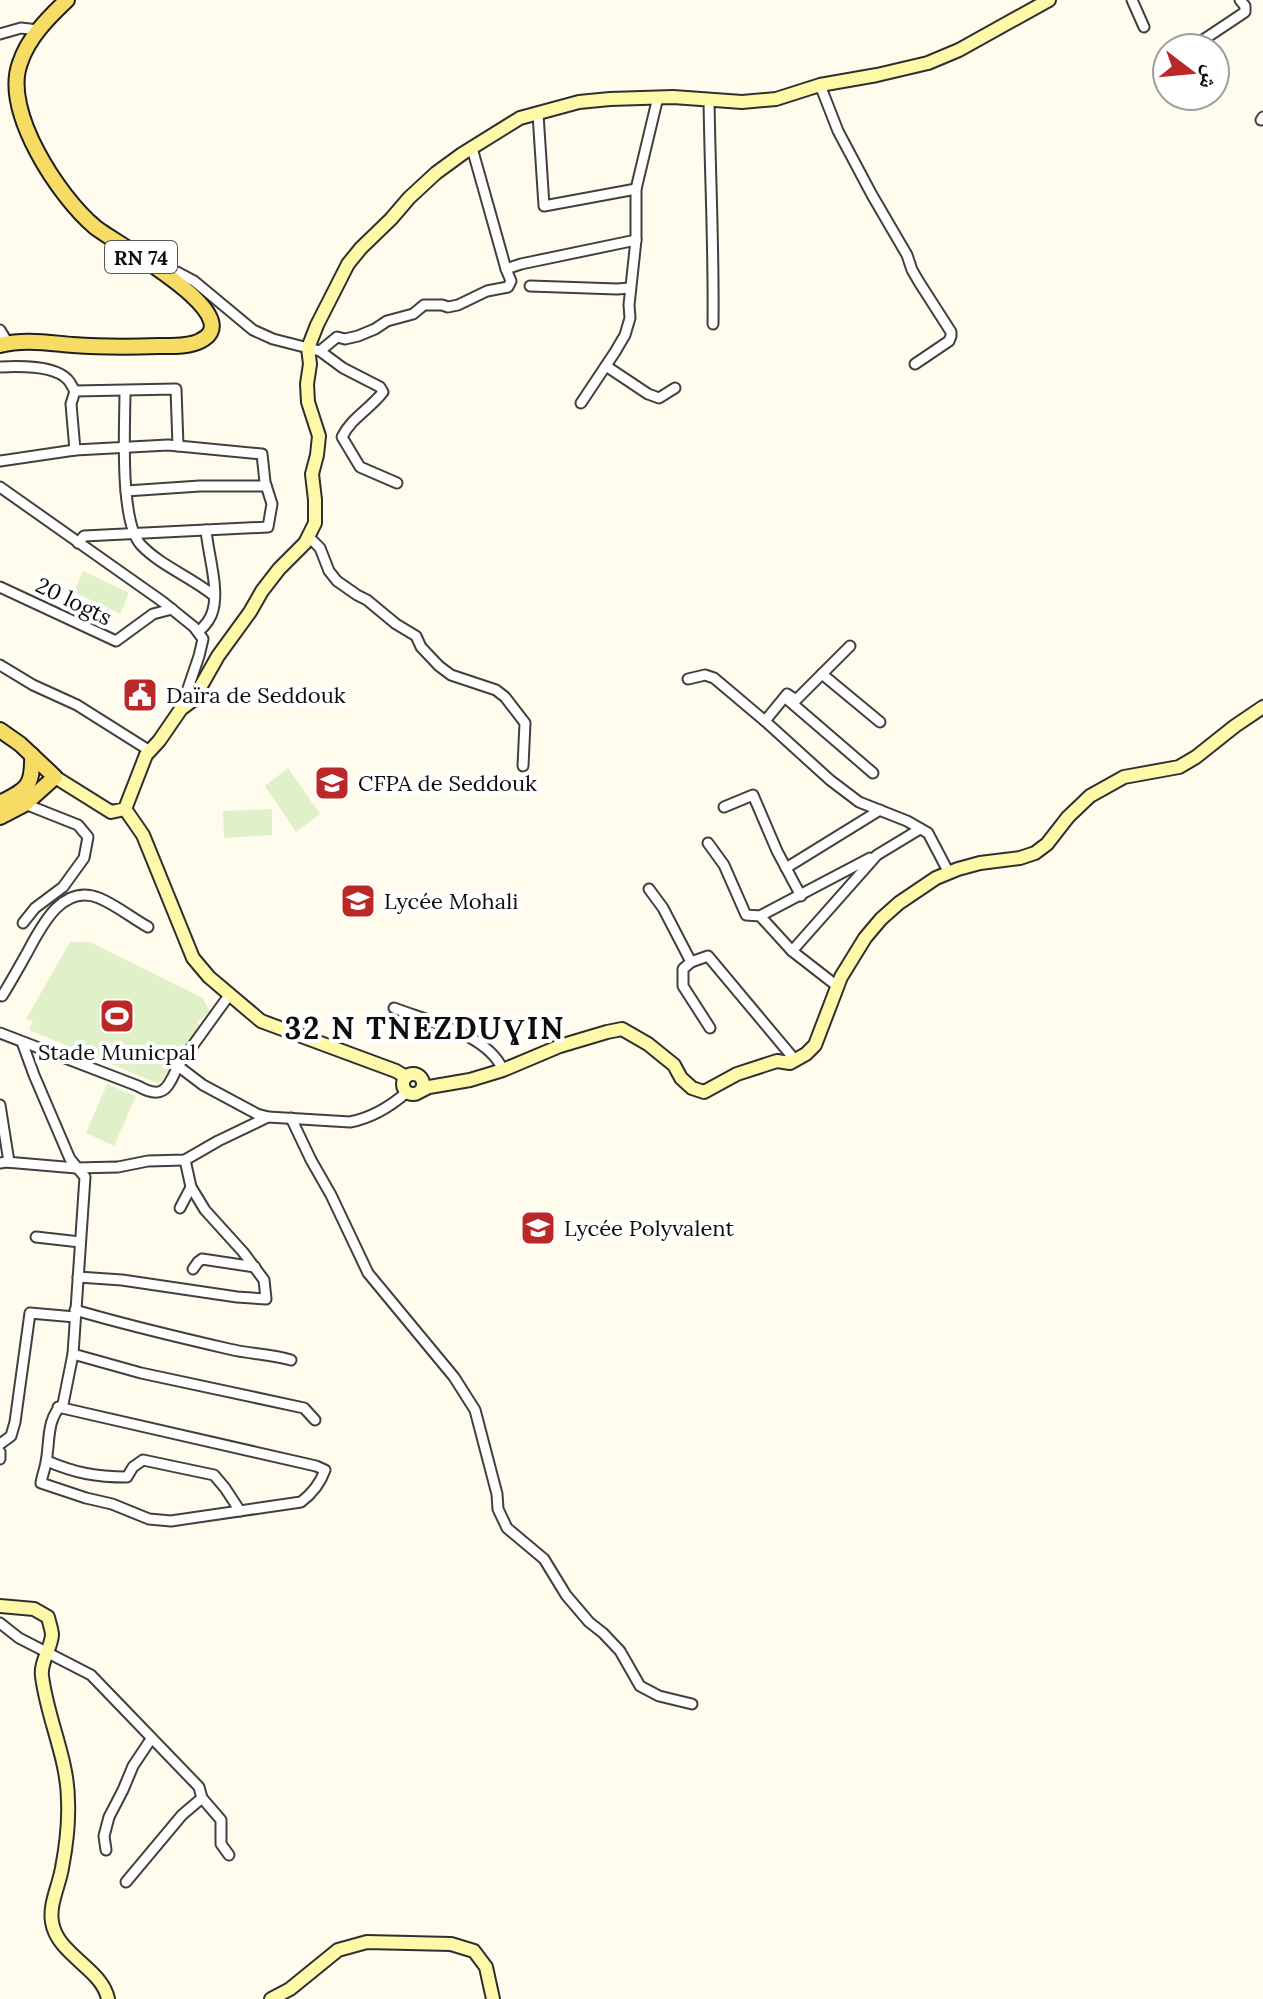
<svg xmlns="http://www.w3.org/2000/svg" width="1263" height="1999" viewBox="0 0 1263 1999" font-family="Lora,'Noto Naskh Arabic',serif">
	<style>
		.pitch { fill: #e0f0c9 }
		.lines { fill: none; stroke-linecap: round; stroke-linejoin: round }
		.street-casing { stroke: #404040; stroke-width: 13 }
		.secondary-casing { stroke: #2f2f2f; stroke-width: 16 }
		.primary-casing { stroke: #1e1e1e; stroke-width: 18 }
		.street { stroke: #fff; stroke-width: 9 }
		.secondary { stroke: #fef9a9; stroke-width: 12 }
		.primary { stroke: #f6db65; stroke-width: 14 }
		.labels { text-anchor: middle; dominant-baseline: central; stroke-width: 8; stroke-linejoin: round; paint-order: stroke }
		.shield { fill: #fff; stroke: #565656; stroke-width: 2 }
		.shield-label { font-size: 20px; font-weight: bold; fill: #0d0d0d }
		.street-label { font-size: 22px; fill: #0d0d0d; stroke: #fff }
		.poi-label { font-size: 22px; fill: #0d0d0d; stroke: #fff; text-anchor: start }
		.district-label { font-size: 30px; font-weight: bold; letter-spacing: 2px; fill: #0d0d0d; stroke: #fff }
	</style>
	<rect width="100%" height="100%" fill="#fffced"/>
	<g class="pitch">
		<path d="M83,571l46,22 -9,21 -46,-22z"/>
		<path d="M288,768l32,46 -24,18 -31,-46z"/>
		<path d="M272,809v26l-48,3 -1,-27z"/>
		<path d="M70,942h20l113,56 7,14 -13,10 4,5 -42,57 -130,-54 4,-9 -7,-2z"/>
		<path d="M107,1084l29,12 -22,50 -28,-13z"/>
	</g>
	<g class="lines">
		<defs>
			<g id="street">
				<path d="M1132,0l12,27"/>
				<path d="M0,34l21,-6 17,2"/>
				<path d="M1197,44l48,-32v-6l-5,-6"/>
				<path d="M820,85l18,46 34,64 35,60 5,15 7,12 32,50v4l-2,5 -34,23"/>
				<path d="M709,99c1,75 5,150 4,225"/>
				<path d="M538,114l6,92 92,-17"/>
				<path d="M1261,120l2,-3"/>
				<path d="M506,269l15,-5 115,-24"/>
				<path d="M165,273l12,-1 17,9 59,49 20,9 47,12 17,-14 8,2 13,-3 17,-7 12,-8 26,-7 11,-9h18l6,2 10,-2 29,-14 21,-4 3,-6 -5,-12 -34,-121"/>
				<path d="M530,286l87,3 13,-1"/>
				<path d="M0,330l8,13"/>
				<path d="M320,351l23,17 37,19 3,5c-13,17 -32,26 -41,45l18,30 37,16"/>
				<path d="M606,366l42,28 11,4 16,-10"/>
				<path d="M0,367c19,-1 55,-2 68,13 3,3 4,7 7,11l-4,13 4,46"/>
				<path d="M75,391l101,-2 2,57"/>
				<path d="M125,391c0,34 -6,130 16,154 20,21 50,32 72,50"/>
				<path d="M581,403l34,-51 10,-17 5,-17 -1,-13 7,-65v-51l22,-92"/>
				<path d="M0,461l75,-11 93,-5 94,9 3,28 7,22 -4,23 -184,9 -6,7"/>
				<path d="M0,487l163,115 31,25 9,12 -4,17 -18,53"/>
				<path d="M126,491l74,-5h66"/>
				<path d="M308,536l12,12 9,23 8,10 20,14 10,5 29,24 20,12 5,11 18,19 12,9 45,15 9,7 20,26 -2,43"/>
				<path d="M0,587l116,54 37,-27 19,-5"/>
				<path d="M198,632c7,-6 13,-13 15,-22 6,-23 -5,-56 -7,-80"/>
				<path d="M0,665l33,20 44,20 73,46"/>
				<path d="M822,674l58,48"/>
				<path d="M688,679l17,-4 9,3 51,43 65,59 29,22 48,19 21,12 21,40"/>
				<path d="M787,699l86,74"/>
				<path d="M765,721l22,-27 9,6 54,-54"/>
				<path d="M724,807l29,-12 24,56 24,45"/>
				<path d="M708,843l16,22 22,50 14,1 32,35 45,35"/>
				<path d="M786,868l94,-58"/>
				<path d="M649,889l14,19 28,54 17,-6 87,104"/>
				<path d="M760,916l110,-58"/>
				<path d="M23,923l12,-15 28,-21 21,-29 4,-21 -10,-12 -53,-21"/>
				<path d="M792,951l85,-96 43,-26"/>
				<path d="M691,962l-8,7v17l27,42"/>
				<path d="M2,996c9,-14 17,-29 25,-43 14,-26 35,-70 72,-55 17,7 33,20 49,29"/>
				<path d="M394,1008c34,13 94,26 109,62"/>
				<path d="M0,1033l138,53c26,15 30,1 40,-20l25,19 54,29 11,3 82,5c21,-4 41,-16 57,-30"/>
				<path d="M22,1042l12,33 36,84 15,18 -12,177 -10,50c-17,14 -13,39 -17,58 -1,7 -4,14 -5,21l45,15 26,6 37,15 22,2 130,-19c12,-9 19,-18 24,-32l-9,-4 -258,-59"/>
				<path d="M178,1066l52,-72"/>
				<path d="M0,1105l9,57"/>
				<path d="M291,1118l20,42 20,35 37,78 86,104 21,33 22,84 1,15 9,19 37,31 22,36 23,27 14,11 17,18 20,35 19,10 33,8"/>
				<path d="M0,1163l6,-1 70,6 42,-1 30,-6 37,-1 33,-19 50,-24"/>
				<path d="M180,1208l11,-21"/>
				<path d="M36,1237l44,5"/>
				<path d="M193,1269l5,-7 4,-3 53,8"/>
				<path d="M78,1277l44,3 115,17 29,2 -2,-19 -21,-28 -38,-42 -14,-23 -6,-27"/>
				<path d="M75,1310c51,15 102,27 154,39 20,5 41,5 62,11"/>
				<path d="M73,1354l68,19 163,35 11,12"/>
				<path d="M0,1444l11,-8 4,-14 15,-109 45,4"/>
				<path d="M0,1452v7"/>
				<path d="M47,1461c28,12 49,16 80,16l6,-10 10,-7 71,15 11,13 15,23"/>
				<path d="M0,1623l19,15 72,37 108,112 3,11 19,22v24l8,11"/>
				<path d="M106,1850l-2,-14 5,-19 14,-27 10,-24 18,-27"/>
				<path d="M126,1882l56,-67 20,-17"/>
			</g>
			<g id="secondary">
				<path d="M55,777l56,35 14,-3 21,-54 13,-14 22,-32 12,-9 25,-44 32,-44 12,-21 17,-22 26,-26 10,-20v-23l-3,-26 5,-19 2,-19 -11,-34 -1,-18 3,-20 -2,-16 9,-23 31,-61 13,-16 30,-29 18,-21 27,-25 26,-19 58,-36 59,-16 31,-3 63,-2 69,5 34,-3 44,-14 57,-10 51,-12 31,-13 90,-50"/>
				<path d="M125,809l18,26 50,123 16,19 52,44 135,50 10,6"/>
				<circle cx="413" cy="1084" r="10"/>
				<path d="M421,1091l8,-4 41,-7 33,-10 57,-24 47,-14 15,-3 26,15 26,21 7,13 11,10 12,4 33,-18 40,-13 13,2 16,-9 9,-9 26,-68 24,-39 16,-19 18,-16 37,-25 22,-9 22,-6 40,-5 15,-5 12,-9 21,-27 22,-21 34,-19 55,-10 17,-10 39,-31 28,-19"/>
				<path d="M0,1606l34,3 14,8c1,5 4,13 4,18 -1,14 -12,27 -10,41 5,42 26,83 26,125 1,22 -2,46 -6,67 -3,18 -13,36 -10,54 5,33 50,46 56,77"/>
				<path d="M271,1999l19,-10 48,-39 29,-8 84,2 23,7 12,16 7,32"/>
			</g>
			<g id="primary">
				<path d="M0,345c24,-6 48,-2 73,0 28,2 56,2 85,1 13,0 30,1 42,-5 53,-25 -89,-100 -105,-114 -36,-30 -93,-116 -75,-164 8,-25 28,-45 47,-63"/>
				<path d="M0,730l20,14 35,33 -30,27 -25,13"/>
				<path d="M0,803c27,-14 33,-16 32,-48"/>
			</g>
		</defs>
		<use href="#street" class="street-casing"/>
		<use href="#secondary" class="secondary-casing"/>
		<use href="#primary" class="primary-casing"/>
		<use href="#street" class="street"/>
		<use href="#secondary" class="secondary"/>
		<use href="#primary" class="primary"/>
	</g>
	<defs>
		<symbol id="civic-square" viewBox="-11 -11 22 22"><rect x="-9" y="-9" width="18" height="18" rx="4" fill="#bb2827" stroke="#fff"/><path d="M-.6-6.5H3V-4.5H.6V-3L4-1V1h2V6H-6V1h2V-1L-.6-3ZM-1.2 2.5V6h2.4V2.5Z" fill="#fff"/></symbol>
		<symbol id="university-square" viewBox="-11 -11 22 22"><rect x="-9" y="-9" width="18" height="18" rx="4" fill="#bb2827" stroke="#fff"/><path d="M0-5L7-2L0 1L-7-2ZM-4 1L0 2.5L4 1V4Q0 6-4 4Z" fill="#fff"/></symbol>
		<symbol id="school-square" viewBox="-11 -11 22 22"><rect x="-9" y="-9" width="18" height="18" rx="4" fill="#bb2827" stroke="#fff"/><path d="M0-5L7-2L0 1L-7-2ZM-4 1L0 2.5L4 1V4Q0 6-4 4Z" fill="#fff"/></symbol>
		<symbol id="stadium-square" viewBox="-11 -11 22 22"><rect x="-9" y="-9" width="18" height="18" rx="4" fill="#bb2827" stroke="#fff"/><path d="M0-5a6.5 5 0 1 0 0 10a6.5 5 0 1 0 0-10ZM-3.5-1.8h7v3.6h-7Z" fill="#fff"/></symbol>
	</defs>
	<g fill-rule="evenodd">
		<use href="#civic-square" x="120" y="675" width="40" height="40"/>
		<use href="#university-square" x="312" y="763" width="40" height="40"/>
		<use href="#school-square" x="338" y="881" width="40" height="40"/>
		<use href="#stadium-square" x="97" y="996" width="40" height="40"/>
		<use href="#school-square" x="518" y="1208" width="40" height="40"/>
	</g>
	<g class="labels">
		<rect class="shield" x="105" y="241" width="72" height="32" rx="6"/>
		<g class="shield-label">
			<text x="141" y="257">RN 74</text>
		</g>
		<g class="street-label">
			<text transform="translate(74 601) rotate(26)">20 logts</text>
		</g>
		<g class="poi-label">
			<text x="166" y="695">Daïra de Seddouk</text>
			<text x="358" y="783">CFPA de Seddouk</text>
			<text x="384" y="901">Lycée Mohali</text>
			<text x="117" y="1052" text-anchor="middle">Stade Municpal</text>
			<text x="564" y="1228">Lycée Polyvalent</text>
		</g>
		<g class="district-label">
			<text x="425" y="1028">32 N TNEZDUƔIN</text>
		</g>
	</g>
	<g transform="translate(1191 72) rotate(106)"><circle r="38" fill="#ffffff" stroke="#9e9e9e" stroke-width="2"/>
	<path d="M0-6L14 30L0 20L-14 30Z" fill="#bb2827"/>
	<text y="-12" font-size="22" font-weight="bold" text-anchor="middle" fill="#0d0d0d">ش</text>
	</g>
</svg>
